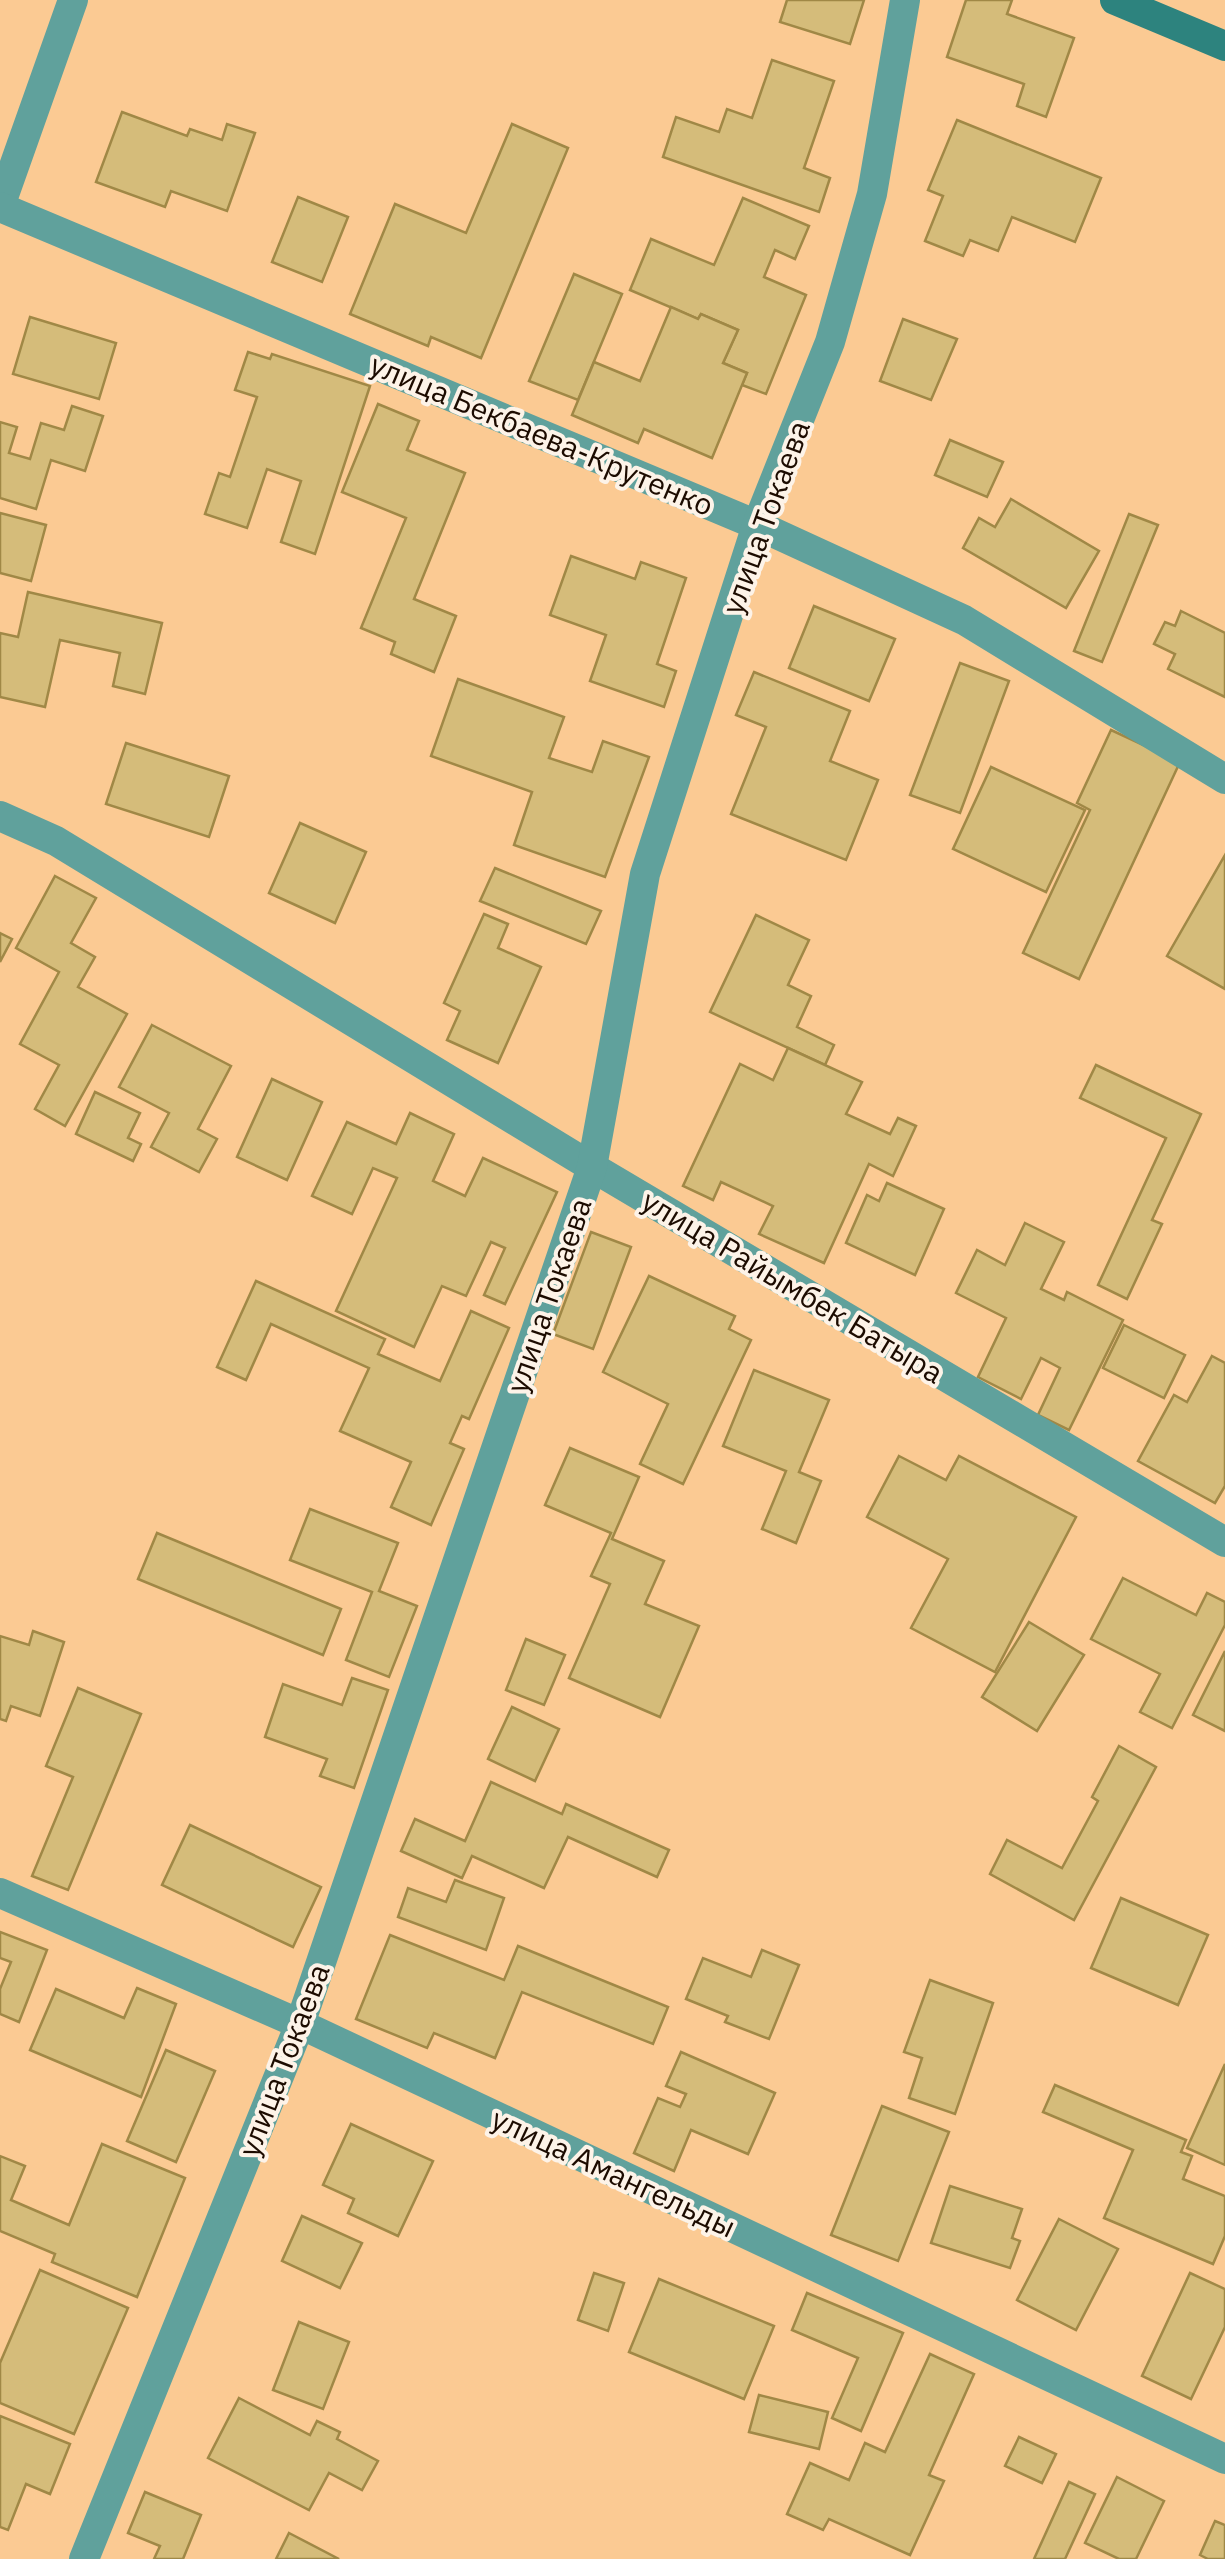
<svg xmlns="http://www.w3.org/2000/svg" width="1225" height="2559" viewBox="0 0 1225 2559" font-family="'IBM Plex Sans',sans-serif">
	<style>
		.building { fill: #d5bc7a; stroke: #a08846; stroke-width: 2.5 }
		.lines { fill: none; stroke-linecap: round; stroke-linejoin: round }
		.street { stroke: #60a19c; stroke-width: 30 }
		.secondary { stroke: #2d837e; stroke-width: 30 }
		.labels { text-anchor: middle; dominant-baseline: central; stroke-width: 8; stroke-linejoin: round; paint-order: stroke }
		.street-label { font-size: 30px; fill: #1c0b00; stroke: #fdf3e8 }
	</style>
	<rect width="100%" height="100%" fill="#fbca93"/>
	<g class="building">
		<path d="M787,0h77l-14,44 -70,-22z"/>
		<path d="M966,0h46l-5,14 67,24 -28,79 -29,-11 7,-22 -77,-27z"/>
		<path d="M772,60l62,21 -30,87 26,10 -11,34 -156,-55 13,-40 43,15 8,-23 25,9z"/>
		<path d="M122,112l65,24 3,-7 32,11 5,-16 28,9 -28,78 -56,-20 -6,16 -69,-25z"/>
		<path d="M957,120l144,58 -26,64 -63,-25 -14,34 -28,-11 -7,16 -38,-15 18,-45 -15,-6z"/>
		<path d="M512,124l56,24 -87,210 -50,-21 -3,9 -78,-32 45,-110 71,29z"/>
		<path d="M298,197l50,20 -26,65 -50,-20z"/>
		<path d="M743,198l66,28 -14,33 -20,-9 -11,27 42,18 -40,99 -24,-9 5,-12 -24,-10 15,-33 -37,-16 -3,5 -68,-29 21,-51 63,26z"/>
		<path d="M574,274l48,20 -44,106 -49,-19z"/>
		<path d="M671,307l27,12 3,-5 37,16 -15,33 24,10 -35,85 -68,-29 -6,14 -66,-28 22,-53 46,19z"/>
		<path d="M30,317l86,26 -17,56 -86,-25z"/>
		<path d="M903,319l54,20 -26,61 -51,-19z"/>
		<path d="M248,352l22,7 2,-5 98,32 -55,168 -34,-12 20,-61 -34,-12 -20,59 -42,-14 14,-41 11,4 27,-80 -22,-7z"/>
		<path d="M378,404l41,17 -12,29 58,23 -51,126 42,17 -22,56 -43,-18 4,-12 -34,-14 45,-110 -64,-26z"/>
		<path d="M72,406l31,10 -18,55 -34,-11 -15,49 -36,-11v-76l17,5 -8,26 21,6 11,-36 23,7z"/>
		<path d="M950,440l53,22 -16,35 -52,-22z"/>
		<path d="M1011,499l88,52 -33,57 -103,-60 16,-30 16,9z"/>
		<path d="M0,513l46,12 -15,56 -31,-8z"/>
		<path d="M1129,514l29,11 -56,137 -28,-11z"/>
		<path d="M571,556l64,23 6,-17 45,16 -29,86 19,7 -12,36 -74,-26 16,-46 -56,-20z"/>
		<path d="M28,592l134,31 -17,71 -32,-8 7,-33 -60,-13 -15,67 -45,-10v-64l18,4z"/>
		<path d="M814,606l81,33 -26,62 -80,-33z"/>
		<path d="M1181,611l44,22v64l-57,-28 7,-15 -21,-10 11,-22 10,4z"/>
		<path d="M960,663l49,18 -49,132 -50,-18z"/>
		<path d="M754,672l96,39 -20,50 48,19 -32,80 -115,-46 35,-87 -30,-12z"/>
		<path d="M458,679l106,38 -15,41 43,14 11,-31 46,16 -44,120 -91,-32 18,-53 -101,-36z"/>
		<path d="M1111,730l69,32 -101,217 -56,-26 67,-143 -13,-7z"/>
		<path d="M126,743l103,33 -20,61 -103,-33z"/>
		<path d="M991,767l94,43 -39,82 -93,-43z"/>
		<path d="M300,823l66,29 -31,71 -66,-30z"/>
		<path d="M1225,855v134l-58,-33z"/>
		<path d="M495,868l106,43 -15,33 -106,-43z"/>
		<path d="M55,876l41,22 -25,45 24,14 -17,30 49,27 -62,112 -30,-17 24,-44 -39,-21 39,-72 -43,-24z"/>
		<path d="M484,914l24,10 -10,24 43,19 -43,96 -51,-23 13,-29 -16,-8z"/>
		<path d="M756,915l53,25 -21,45 23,11 -14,31 37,18 -9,20 -115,-53z"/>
		<path d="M0,933l12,6 -12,23z"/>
		<path d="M152,1025l79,41 -33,63 19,10 -18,33 -48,-25 18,-34 -50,-26z"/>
		<path d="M788,1048l74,34 -16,32 44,20 8,-16 18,8 -23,50 -24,-12 -45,99 -65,-29 14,-28 -52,-24 -8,18 -30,-14 57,-122 33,16z"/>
		<path d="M1096,1065l105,49 -49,106 10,4 -35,75 -29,-14 68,-147 -86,-40z"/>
		<path d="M272,1079l50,23 -35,78 -50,-23z"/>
		<path d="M95,1092l45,21 -12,25 13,6 -8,17 -57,-27z"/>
		<path d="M410,1113l44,21 -21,47 32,15 18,-38 74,34 -52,112 -21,-9 21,-47 -14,-6 -25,54 -24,-10 -28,61 -78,-36 61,-133 -24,-10 -21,46 -40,-18 35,-74 49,22z"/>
		<path d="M887,1183l57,26 -29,66 -69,-32 21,-48 12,6z"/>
		<path d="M1025,1223l39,19 -23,47 23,11 3,-8 56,28 -54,110 -31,-15 22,-47 -19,-10 -20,41 -43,-22 28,-59 -50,-25 21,-43 28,15z"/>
		<path d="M591,1232l40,15 -38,102 -40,-15z"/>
		<path d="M649,1276l86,40 -6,13 22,11 -68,144 -43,-20 28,-60 -65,-32z"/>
		<path d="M256,1281l129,58 -7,15 62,27 31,-70 38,17 -40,91 -7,-3 -12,27 14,6 -33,76 -40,-18 20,-45 -71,-31 29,-63 -98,-44 -25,56 -29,-13z"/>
		<path d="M1124,1325l61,30 -21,43 -61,-30z"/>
		<path d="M1212,1356l13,7v123l-10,17 -77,-42 36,-66 13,7z"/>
		<path d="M754,1370l75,30 -30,72 22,9 -25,62 -34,-14 24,-58 -63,-25z"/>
		<path d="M570,1448l69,29 -27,62 52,22 -19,43 54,22 -39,91 -91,-39 41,-94 -19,-8 20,-43 -66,-28z"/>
		<path d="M899,1456l47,24 13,-24 117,61 -81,155 -84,-44 37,-69 -81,-42z"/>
		<path d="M310,1509l88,34 -19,48 38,15 -28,71 -43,-17 26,-68 -82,-32z"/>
		<path d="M157,1533l184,76 -18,46 -185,-76z"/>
		<path d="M1123,1578l73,37 11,-22 18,9v23l-53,103 -32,-16 20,-38 -69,-35z"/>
		<path d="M1029,1622l55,33 -47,76 -55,-34z"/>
		<path d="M33,1631l31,11 -24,74 -29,-10 -5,15 -6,-2v-83l29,9z"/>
		<path d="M526,1639l39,16 -21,50 -38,-15z"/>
		<path d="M1225,1651v80l-32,-16z"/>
		<path d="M352,1678l36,12 -34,98 -34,-12 7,-17 -62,-22 18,-53 59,21z"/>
		<path d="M78,1688l63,26 -73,176 -36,-14 41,-99 -27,-11z"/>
		<path d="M512,1707l47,22 -24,52 -47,-22z"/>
		<path d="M1119,1746l37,21 -82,153 -84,-46 17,-34 55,28 36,-67 -6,-4z"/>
		<path d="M491,1782l71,32 4,-10 103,46 -12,27 -89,-40 -24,51 -72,-32 -10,22 -61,-27 14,-32 50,22z"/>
		<path d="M190,1825l131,62 -28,60 -131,-62z"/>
		<path d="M455,1880l49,18 -18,52 -88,-33 10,-29 38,14z"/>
		<path d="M1121,1898l87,37 -30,70 -87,-37z"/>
		<path d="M0,1932l47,18 -28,72 -19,-8v-25l11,-27 -11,-4z"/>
		<path d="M390,1935l114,45 14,-34 150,61 -15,37 -131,-52 -27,66 -61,-25 -7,15 -71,-29z"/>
		<path d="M762,1950l37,15 -30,74 -44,-17 3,-6 -42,-17 17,-41 48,19z"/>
		<path d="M930,1980l63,23 -38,111 -46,-16 13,-40 -18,-6z"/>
		<path d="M137,1988l39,16 -35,93 -111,-47 26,-61 68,29z"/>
		<path d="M166,2050l49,21 -39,91 -49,-21z"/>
		<path d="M681,2052l94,41 -27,61 -57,-24 -17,41 -40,-18 24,-55 22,9 6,-13 -20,-8z"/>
		<path d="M1225,2064v101l-38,-17z"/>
		<path d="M1055,2085l131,55 -5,12 11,4 -9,23 42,17v40l-12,28 -109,-46 29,-68 -90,-38z"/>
		<path d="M882,2106l67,26 -51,129 -67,-26z"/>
		<path d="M351,2124l82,37 -35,75 -50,-23 6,-14 -31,-14z"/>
		<path d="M102,2144l83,34 -48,119 -85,-35 3,-8 -55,-23v-75l25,10 -14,34 58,25z"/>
		<path d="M950,2186l72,23 -10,29 8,3 -10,27 -79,-25z"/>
		<path d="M302,2216l60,27 -22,45 -58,-27z"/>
		<path d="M1059,2219l59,30 -42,81 -59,-30z"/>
		<path d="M40,2270l88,38 -54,126 -74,-31v-40z"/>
		<path d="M594,2273l30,10 -16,48 -30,-11z"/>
		<path d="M1190,2273l35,16v38l-34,72 -49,-23z"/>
		<path d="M659,2279l115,47 -30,73 -115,-47z"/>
		<path d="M807,2293l96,40 -42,98 -29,-13 26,-60 -66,-28z"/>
		<path d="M299,2322l50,20 -26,67 -50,-19z"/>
		<path d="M930,2354l44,20 -45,101 15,6 -34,74 -81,-36 -6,11 -36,-16 23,-51 39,17 16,-37 20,9z"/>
		<path d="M759,2395l69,17 -9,37 -70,-17z"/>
		<path d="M239,2398l71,37 7,-14 23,11 -3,7 41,22 -16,29 -33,-17 -20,37 -101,-52z"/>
		<path d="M0,2416l70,28 -20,50 -24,-10 -18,46 -8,-3z"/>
		<path d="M1019,2437l37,17 -14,29 -37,-17z"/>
		<path d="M1117,2477l47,24 -28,58h-17l-34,-16z"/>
		<path d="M1069,2482l26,12 -30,65h-31z"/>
		<path d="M145,2492l56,23 -18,44h-29l6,-13 -32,-13z"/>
		<path d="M1215,2521l10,4v34h-17l-8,-4z"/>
		<path d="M289,2533l50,26h-63z"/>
	</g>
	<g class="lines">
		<g class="street">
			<path d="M0,206l73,-206"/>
			<path d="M0,207l757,318 207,95 261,159"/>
			<path d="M0,816l56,25 536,326 633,375"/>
			<path d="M0,1893l300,131 925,435"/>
			<path d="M84,2559l216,-535 292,-857 53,-293 112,-349 73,-183 42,-148 33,-194"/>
		</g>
		<path class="secondary" d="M1115,0l110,46"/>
	</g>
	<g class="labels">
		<g class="street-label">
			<text transform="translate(542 434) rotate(23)">улица Бекбаева-Крутенко</text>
			<text transform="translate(765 517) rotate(-70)">улица Токаева</text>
			<text transform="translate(793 1286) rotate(31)">улица Райымбек Батыра</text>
			<text transform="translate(548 1295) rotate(-71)">улица Токаева</text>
			<text transform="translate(283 2060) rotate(-69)">улица Токаева</text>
			<text transform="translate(614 2172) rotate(25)">улица Амангельды</text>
		</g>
	</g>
</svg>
